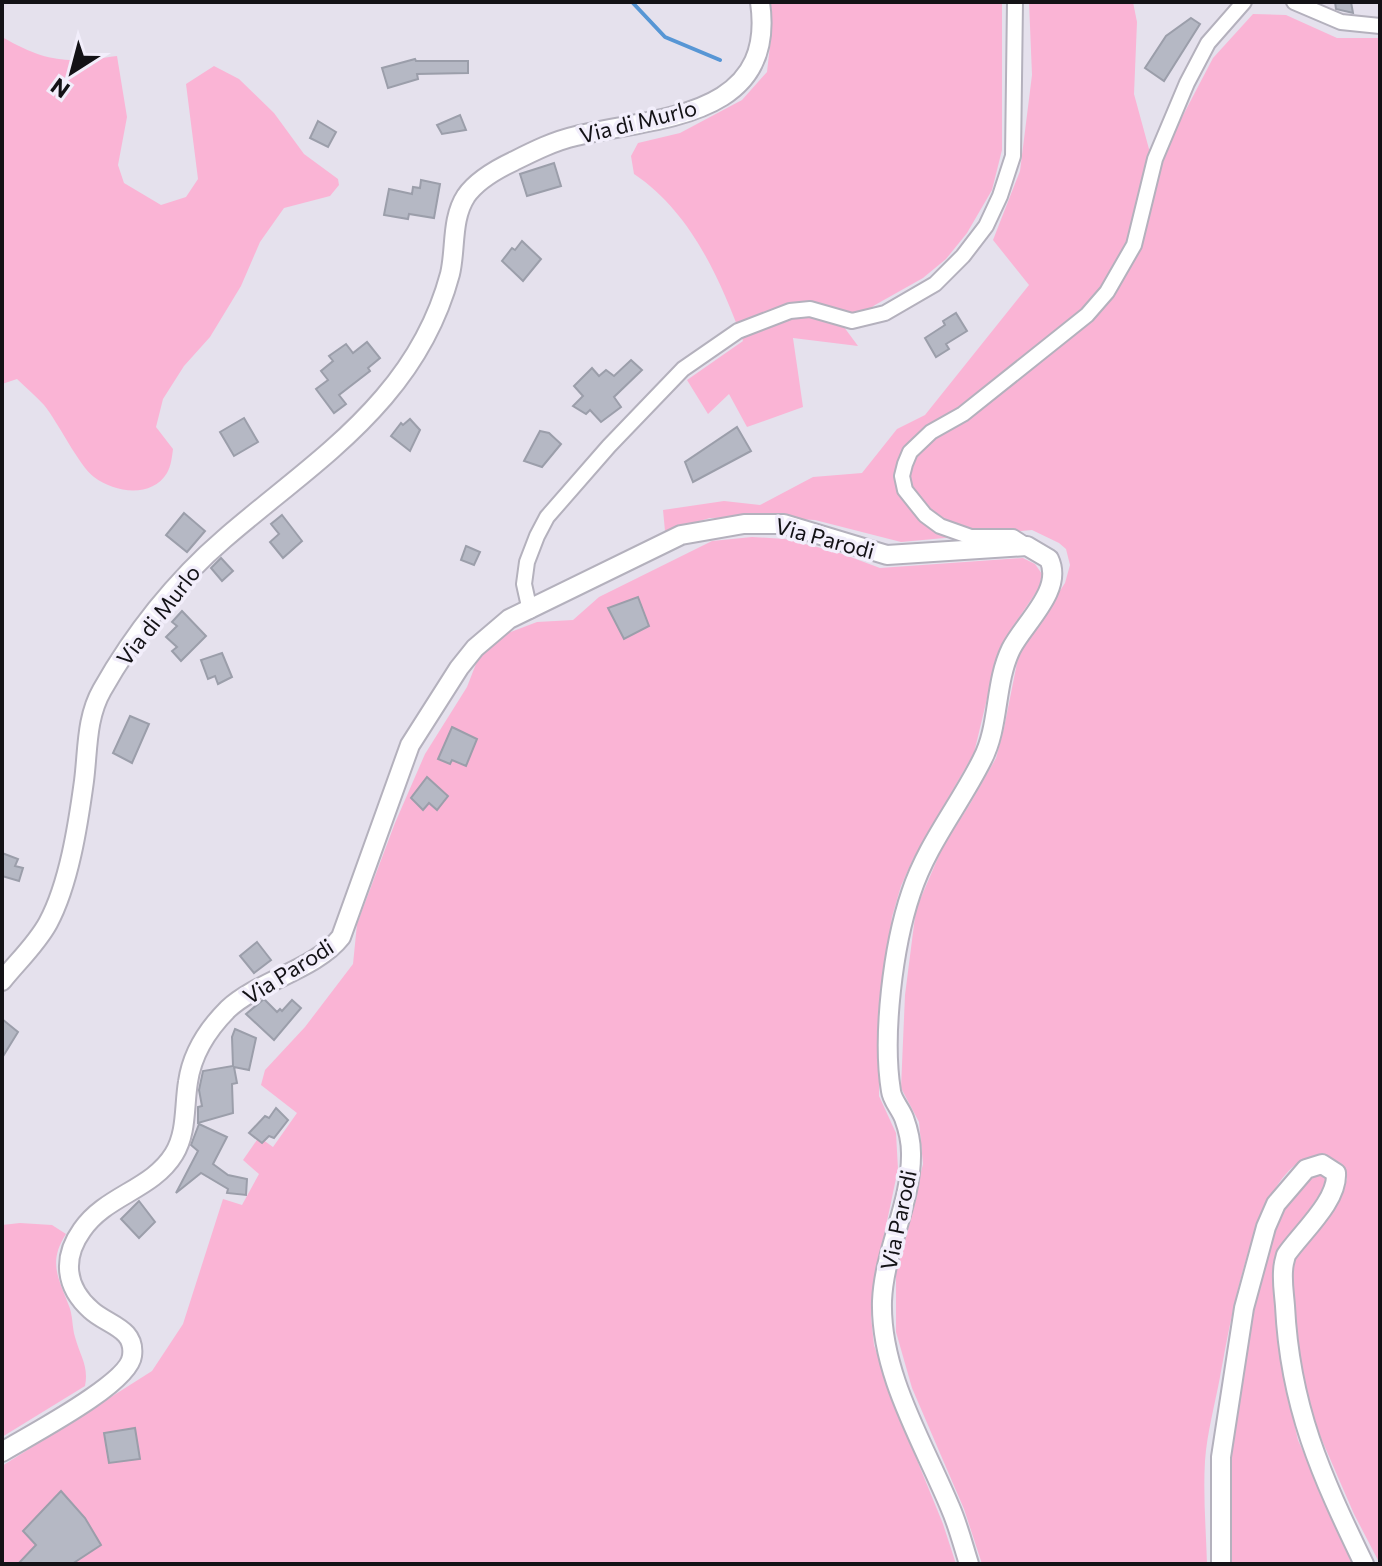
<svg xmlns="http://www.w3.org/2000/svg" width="1382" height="1566" viewBox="0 0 1382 1566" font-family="Commissioner,sans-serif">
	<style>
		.green { fill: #fab4d5 }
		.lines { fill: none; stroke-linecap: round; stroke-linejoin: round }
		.stream { stroke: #5796d5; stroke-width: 4 }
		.building { fill: #b5b8c4; stroke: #9b9eaa; stroke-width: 2 }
		.street-casing { stroke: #b4b1bd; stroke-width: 18 }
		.secondary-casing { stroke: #b4b1bd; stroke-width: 22 }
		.street { stroke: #fff; stroke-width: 14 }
		.secondary { stroke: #fff; stroke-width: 18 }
		.labels { text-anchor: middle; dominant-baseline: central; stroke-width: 7; stroke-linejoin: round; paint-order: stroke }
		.street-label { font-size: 22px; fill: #131216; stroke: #f2eefb }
	</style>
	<rect width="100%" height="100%" fill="#e5e1ed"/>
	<g class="green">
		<path d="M769,2h233v148l-10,40 -25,43 -21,26 -23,19 -48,27 -31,22 14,19 -65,-8 10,69 -56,20 -18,-33 -21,20 -21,-34 56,-39c-23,-62 -52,-129 -109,-167l-3,-18 7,-13 42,-10 62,-33 25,-28 5,-44z"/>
		<path d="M1029,2h104l4,20 -3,72 15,55 12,2 7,-7 45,-86 40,-44 33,1 51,23h43v1526l-26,-50 -46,-106 -11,-69 -5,-68 3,-13 44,-57 8,-22 -5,-15c-80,-51 -113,167 -122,213 -5,27 -13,56 -15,84 -2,34 1,69 2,103h-225l-18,-55 -52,-121 -16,-56v-59l27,-109 -4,-42 -18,-34 4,-93 11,-86 27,-63 27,-42 26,-46 8,-30 15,-75 46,-70 5,-18 -4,-16 -7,-6 -27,-13 -131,12 -86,-22 -57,-3 -48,1 -45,13 -2,-21 61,-9 36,4 53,-28 49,-4 35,-44 28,-14 104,-130 -36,-45 27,-69 12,-96z"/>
		<path d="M2,37c46,26 64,26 115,19l10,61 -9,48 6,18 37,22 25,-8 12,-18 -12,-95 28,-18 25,13 35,34 30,41 34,25 1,6 -9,11 -46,12 -24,34 -19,44 -31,51 -26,29 -21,33 -7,28 17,22c-1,8 -2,17 -6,24 -15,25 -52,20 -73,4 -15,-11 -36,-55 -50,-72 -8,-9 -18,-17 -27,-26l-15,5z"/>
		<path d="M752,537l33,2 52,13 43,16 143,-10 12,6 7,10 -3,14 -29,43 -14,30 -22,92 -61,106 -12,27 -9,31 -12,94 -1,85 17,37 2,36 -25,119 -2,29 3,28 17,51 52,128 13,40h-954v-98l150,-95 31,-47 40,-125 19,6 17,-31 -16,-14 16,-23 14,10 24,-34 -36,-28 4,-15 40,-43 48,-63 4,-40 38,-101 30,-69 42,-67 12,-31 24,-21 34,-13 36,-2 26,-23 113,-56z"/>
		<path d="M1318,1173l8,4 1,6 -52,78 -2,18 9,93 16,68 54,124h-120l-1,-111 21,-142 15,-57 19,-49 21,-26z"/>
		<path d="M20,1223l32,2 14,9c-18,28 -8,43 3,72 4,10 3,21 6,31 5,19 14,29 10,49l-83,51v-212z"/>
	</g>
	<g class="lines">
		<path class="stream" d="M632,2l33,35 55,23"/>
	</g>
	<g class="building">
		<path d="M1335,2h16l2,11 -17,-4z"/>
		<path d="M1191,18l9,6 -36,57 -19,-13 21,-32z"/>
		<path d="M415,59l1,2h52v12l-51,1 1,5 -30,9 -6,-20z"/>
		<path d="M460,115l6,15 -24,4 -5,-9z"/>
		<path d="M318,121l18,11 -8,15 -18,-9z"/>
		<path d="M554,163l7,23 -34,10 -7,-22z"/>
		<path d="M421,180l19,4 -6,34 -25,-4 -1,5 -24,-4 5,-26 23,5 1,-7 7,1z"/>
		<path d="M522,241l19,18 -18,22 -21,-20 10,-13 3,2z"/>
		<path d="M956,313l11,18 -21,13 3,5 -13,8 -11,-19 20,-13 -2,-4z"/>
		<path d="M367,342l13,16 -12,10 2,3 -31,24 7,9 -12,9 -18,-24 12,-9 -7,-9 12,-10 -4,-5 17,-12 7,9z"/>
		<path d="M631,360l11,10 -28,27 7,10 -20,15 -11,-12 -4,4 -13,-8 10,-10 -9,-10 18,-18 7,8 7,-6 8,6z"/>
		<path d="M244,418l14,24 -24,14 -14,-24z"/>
		<path d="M410,419l10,11 -10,21 -19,-15 10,-13 2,2z"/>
		<path d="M737,427l14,24 -58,31 -8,-20z"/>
		<path d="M540,431l9,2 12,11 -19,23 -18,-6z"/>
		<path d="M184,513l21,18 -18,21 -21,-17z"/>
		<path d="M282,515l20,26 -19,17 -13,-16 9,-8 -8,-10z"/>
		<path d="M466,546l14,6 -6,13 -13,-5z"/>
		<path d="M221,558l12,13 -11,10 -11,-13z"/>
		<path d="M638,597l11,29 -25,13 -16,-31z"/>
		<path d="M182,611l24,25 -25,25 -9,-10 5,-4 -11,-10 11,-11 -5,-4z"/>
		<path d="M222,653l10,24 -14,7 -3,-8 -7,3 -7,-19z"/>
		<path d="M130,716l19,8 -17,39 -19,-10z"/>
		<path d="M452,727l25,12 -11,27 -14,-6 -2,4 -12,-5z"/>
		<path d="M427,777l21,19 -11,14 -8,-7 -6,7 -12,-12z"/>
		<path d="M2,853l16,6 -3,7 8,2 -4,13 -17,-5z"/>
		<path d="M257,942l14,18 -17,13 -14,-17z"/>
		<path d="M264,999l13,13 3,-3 2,2 10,-11 9,8 -27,32 -28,-26z"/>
		<path d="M2,1019l16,13 -16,26z"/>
		<path d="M235,1029l21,9 -7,32 -15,-3 3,16 -5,1 1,29 -35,10v-16l4,-1 -3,-16 4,-19 30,-5 -1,-29z"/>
		<path d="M276,1108l12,12 -14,18 -5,-2 -7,7 -13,-10 16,-17 4,2z"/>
		<path d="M199,1124l28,13 -14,27 15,11 19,4 -1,16 -19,-2 1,-4 -27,-16 -25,20 22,-42 -7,-6z"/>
		<path d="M139,1201l16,21 -16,16 -18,-19z"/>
		<path d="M135,1428l5,31 -31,4 -5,-30z"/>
		<path d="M61,1491l24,27 16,27 -29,19h-54l18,-19 -13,-14z"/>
	</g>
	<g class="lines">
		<defs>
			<g id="street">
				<path d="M1294,2l47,20 39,4"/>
				<path d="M1027,546l-14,-9h-42l-31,-11 -15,-11 -20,-25 -3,-14 3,-12 5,-12 21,-20 32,-18 99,-79 25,-20 20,-23 27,-47 21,-86 32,-76 21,-40 36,-41"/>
				<path d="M530,611l-6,-27 3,-22 10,-26 10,-19 62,-71 74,-77 55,-38 52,-20 20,-2 42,12 33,-8 50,-29 28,-28 23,-30 14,-30 13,-40 2,-154"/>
			</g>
			<g id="secondary">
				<path d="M2,981c15,-19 34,-36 46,-58 21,-39 30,-98 36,-142 4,-31 2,-63 18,-91 31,-55 74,-110 122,-151 54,-47 113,-87 160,-142 30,-35 54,-78 66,-123 6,-25 1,-55 16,-78 11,-16 31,-27 48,-35 20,-10 40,-20 62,-25 80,-19 201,-17 184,-134"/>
				<path d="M2,1452c26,-16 127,-68 130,-96 4,-28 -25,-31 -41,-46 -26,-23 -29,-52 -9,-80 24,-35 70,-40 92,-76 13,-21 10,-48 14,-72 4,-28 20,-53 40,-73 30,-28 88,-40 113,-72l69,-192 49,-77 16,-20 34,-29 172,-84 63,-11h40l103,31 140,-9 22,13c15,31 -25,64 -38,90 -17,35 -11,77 -29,111 -23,46 -55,84 -71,133 -18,53 -29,143 -20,198 1,9 9,17 13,27 4,11 7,23 7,35 1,49 -27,98 -29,148 -2,72 41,141 68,206 8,18 13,38 19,57"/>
				<path d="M1221,1564v-107l23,-149 22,-81 10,-23 30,-35 16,-5 14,9c2,28 -35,60 -50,82l-2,8c-3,14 0,29 1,43 5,101 36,169 79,258"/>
			</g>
		</defs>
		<use href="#street" class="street-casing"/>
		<use href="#secondary" class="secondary-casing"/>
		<use href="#street" class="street"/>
		<use href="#secondary" class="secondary"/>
	</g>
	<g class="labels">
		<g class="street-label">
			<text transform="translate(638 121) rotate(-14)">Via di Murlo</text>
			<text transform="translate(825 538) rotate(15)">Via Parodi</text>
			<text transform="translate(158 615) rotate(-52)">Via di Murlo</text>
			<text transform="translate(288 971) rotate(-32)">Via Parodi</text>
			<text transform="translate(898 1220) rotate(-78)">Via Parodi</text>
		</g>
	</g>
	<rect width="1382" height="1566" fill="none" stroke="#131216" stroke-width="8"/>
	<g transform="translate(72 72) rotate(216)" stroke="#f2eefb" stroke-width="6" paint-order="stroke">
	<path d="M0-6L14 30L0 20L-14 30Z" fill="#131216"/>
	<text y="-12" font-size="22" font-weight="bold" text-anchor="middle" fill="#131216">N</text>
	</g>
</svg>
